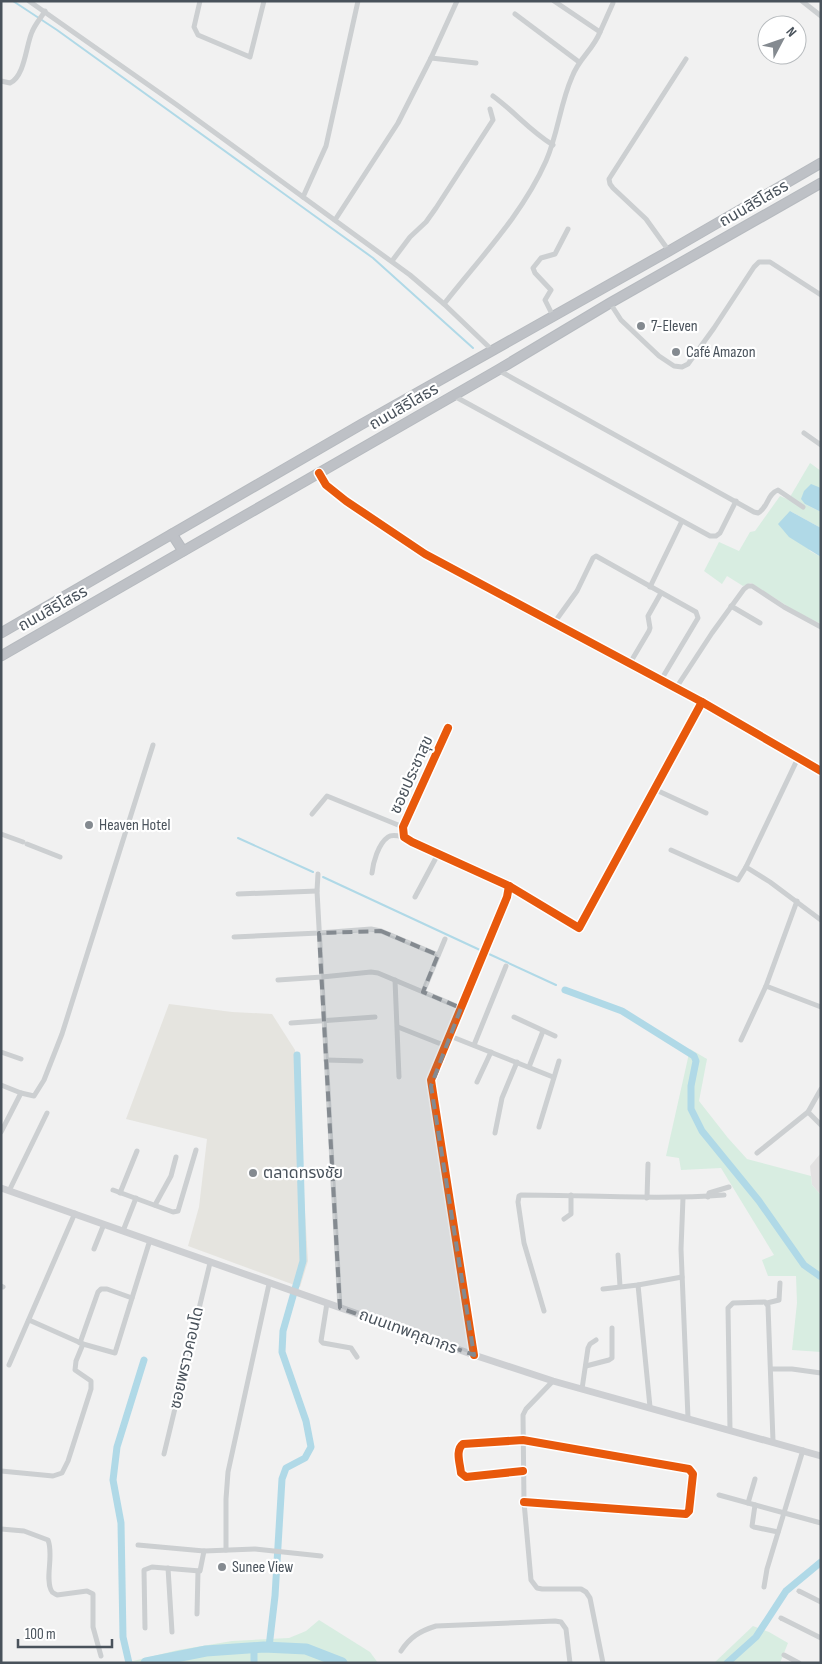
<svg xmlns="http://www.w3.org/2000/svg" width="822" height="1664" viewBox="0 0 822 1664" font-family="'Sofia Sans Condensed','Noto Sans Thai',sans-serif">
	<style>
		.commercial { fill: #e5e4df }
		.education { fill: #e3e2e2 }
		.green { fill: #d8ede1 }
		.water { fill: #b0d9e7 }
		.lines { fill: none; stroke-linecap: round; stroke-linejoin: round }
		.stream { stroke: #b0d9e7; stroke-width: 2 }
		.canal { stroke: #b0d9e7; stroke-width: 7 }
		.river { stroke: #b0d9e7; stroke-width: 11 }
		.highway-casing { stroke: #b6babf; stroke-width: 11 }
		.street { stroke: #cccfd1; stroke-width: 5 }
		.secondary { stroke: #cdcfd2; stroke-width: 7 }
		.highway { stroke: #bec1c6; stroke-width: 9 }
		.cycleway-casing { stroke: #fff; stroke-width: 11 }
		.cycleway { stroke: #e8590c; stroke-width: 8 }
		.marked { fill: #848a90; fill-opacity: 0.2; stroke: #848a90; stroke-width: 4; stroke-dasharray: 10 6; stroke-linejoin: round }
		.poi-dot { fill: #848a90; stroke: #fff; stroke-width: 2 }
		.labels { text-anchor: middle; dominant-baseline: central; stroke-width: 4.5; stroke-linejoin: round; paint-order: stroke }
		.street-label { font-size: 16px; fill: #49525b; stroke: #fff }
		.poi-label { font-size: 16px; fill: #49525b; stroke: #fff; text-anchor: start }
	</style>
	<rect width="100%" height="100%" fill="#f1f1f1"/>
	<path class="commercial" d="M169,1004l63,8 40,2 23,36 13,211 -8,26 -112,-41 11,-39 8,-68 -81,-20z"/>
	<path class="education" d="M821,1153v42l-9,-10 -2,-19z"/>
	<g class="green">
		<path d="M810,463l11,8v17l-2,-1 -14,17 16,8v16l-31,-17 20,40 11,6v67l-26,-13 -44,-28 -8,3 -16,-10 -5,8 -18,-13 15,-29 20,9 11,-19 5,-1 25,-35 22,9 -12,-8z"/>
		<path d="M690,1049l17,10 -8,42 29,37 19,21 64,17 1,9 9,10v157l-29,-2 5,-47 -1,-27h-28l-6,-16 12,-5 -53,-87 -40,2 -2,-12 -13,-2z"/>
		<path d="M319,1620l51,32 8,11h-253l53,-13 54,-9 57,-3 17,-7z"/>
		<path d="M753,1626l16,6 19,11 -8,20h-66z"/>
	</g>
	<g class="water">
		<path d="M811,484l10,4v24l-16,-8 -4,-5 3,-8z"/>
		<path d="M790,511l31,17v29l-32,-20 -11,-13z"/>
	</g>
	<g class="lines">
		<g class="stream">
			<path d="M13,1l44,29 316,228 100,90"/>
			<path d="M238,838l75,34"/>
			<path d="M323,877l157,73"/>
			<path d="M489,954l67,31"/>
		</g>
		<g class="canal">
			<path d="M565,990l57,21 72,45 2,5 -5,25v23l11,22 57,70 45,64 17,12"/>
			<path d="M269,1647l6,-51 7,-117 4,-11 19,-10 6,-11 -5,-26 -24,-69 1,-21 20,-70 -6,-206"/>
			<path d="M254,1648v15"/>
			<path d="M129,1663l-6,-26 -2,-114 -8,-43 4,-33 27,-87"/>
			<path d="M727,1663l29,-26 30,-46 35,-29"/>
		</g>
		<path class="river" d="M146,1663l60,-12 58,-4 42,2 36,14"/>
		<defs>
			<g id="highway">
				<path d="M172,534l11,17"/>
				<path d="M1,633l361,-209 307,-173 152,-88"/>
				<path d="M1,656l497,-286 112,-67 211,-120"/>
			</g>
		</defs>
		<use href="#highway" class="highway-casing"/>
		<g class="street">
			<path d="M29,1l148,104 126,92"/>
			<path d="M200,1l-6,26 4,8 52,22 14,-56"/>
			<path d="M358,1l-32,145 -23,51 107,78 34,29 48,46"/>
			<path d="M554,1l46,31 13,-29"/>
			<path d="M802,1l19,15"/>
			<path d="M515,14l64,48"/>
			<path d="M431,58l26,-57"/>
			<path d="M1,81l9,2c15,-7 16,-38 22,-51 3,-8 9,-14 13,-21"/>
			<path d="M493,96c22,16 37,35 60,49"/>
			<path d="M335,220l63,-97 33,-65 45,5"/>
			<path d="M669,251l-23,-32 -33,-31 -3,-4 -1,-5 77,-120"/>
			<path d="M392,261l18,-24 16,-15 10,-14 57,-88 -3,-11"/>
			<path d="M610,303l11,17 38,36 15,10 8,1 6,-3 26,-36 40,-61 5,-5h11l51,33"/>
			<path d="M444,304c36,-46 78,-89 102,-143 12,-27 14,-57 26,-84 7,-19 21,-27 28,-45"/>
			<path d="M553,316l-8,-16 6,-10 -16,-17 -2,-5 8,-10 14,-4 13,-25"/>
			<path d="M498,370l256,142 4,1c10,-5 9,-19 20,-23l25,17"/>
			<path d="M454,396l256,140h6l4,-3 16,-32"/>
			<path d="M804,433l17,12"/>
			<path d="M650,587l32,-66"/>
			<path d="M731,606l29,17"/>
			<path d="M554,623l23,-32 16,-33 3,-2 100,56 2,6 -37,62"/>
			<path d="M630,663l19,-32 1,-3 -2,-12 13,-23"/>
			<path d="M676,688l36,-55 32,-44 4,-3h4l32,21 37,20"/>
			<path d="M448,728l-45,99 1,10 8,5 97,44 70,42 123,-226"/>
			<path d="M654,789l52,24"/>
			<path d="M312,814l15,-18 76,31"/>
			<path d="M1,834l22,8"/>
			<path d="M27,844l33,13"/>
			<path d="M671,850l67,30 8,-13 52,-109"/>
			<path d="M746,867l24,15 51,38"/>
			<path d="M372,873c1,-10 6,-29 16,-36 4,-3 11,-1 16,0"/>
			<path d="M318,874l-1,17 23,417"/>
			<path d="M238,894l79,-3"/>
			<path d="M415,897l23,-43"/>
			<path d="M234,937l85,-4 52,-4 10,2 57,24"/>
			<path d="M278,980l44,-3 49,-5 7,1 83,35"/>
			<path d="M395,980l4,97"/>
			<path d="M766,986l31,-85"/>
			<path d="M423,992l22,-53"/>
			<path d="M514,1017l41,19"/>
			<path d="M291,1023l84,-6"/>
			<path d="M398,1027l48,19"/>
			<path d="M450,1036l103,41"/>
			<path d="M741,1040l25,-54 55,21"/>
			<path d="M474,1045l32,-79"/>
			<path d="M1,1052l20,7"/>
			<path d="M326,1060l35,1"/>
			<path d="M529,1067l14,-36"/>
			<path d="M477,1082l14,-30"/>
			<path d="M1,1085l20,8 13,3 10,-16 18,-46 91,-289"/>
			<path d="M808,1112l13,13"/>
			<path d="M539,1127l20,-66"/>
			<path d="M1,1132l20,-39"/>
			<path d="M495,1133l7,-35 15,-36"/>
			<path d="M757,1153l51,-41 13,-23"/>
			<path d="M113,1190l60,22 5,-1 18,-61"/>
			<path d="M9,1191l38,-78"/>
			<path d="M120,1193l17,-42"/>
			<path d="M708,1197l1,-4 20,-6"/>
			<path d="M647,1198l1,-34"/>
			<path d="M683,1198l-2,51 7,169"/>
			<path d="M155,1205l16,-29 5,-19"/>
			<path d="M564,1219l7,-5v-19"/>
			<path d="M123,1231l13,-33"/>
			<path d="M94,1249l10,-25"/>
			<path d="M618,1255l2,31"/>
			<path d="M638,1285l12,122"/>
			<path d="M1,1286l2,1"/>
			<path d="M603,1289l35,-4 44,-8"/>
			<path d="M327,1303l-6,38 2,2 28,5 6,9"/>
			<path d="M767,1303l12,-3 1,-17"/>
			<path d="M544,1311l-20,-68 -6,-41 1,-6 2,-1c68,0 136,5 203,0"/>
			<path d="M29,1320l54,24 32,9 35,-113"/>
			<path d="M80,1343l18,-51 3,-3h6l25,9"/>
			<path d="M474,1355l-43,-275 76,-183 2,-11"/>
			<path d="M9,1365l66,-152"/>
			<path d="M586,1366l23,-6 3,-2v-30"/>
			<path d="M771,1369h21l29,4"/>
			<path d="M553,1381l-27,28 -3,6 1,87 7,78 6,8 5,1h39l5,3 4,6 13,65"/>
			<path d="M582,1389l6,-41 2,-4 6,-4"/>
			<path d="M730,1430l-2,-122 5,-5 32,-1 3,4 5,135"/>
			<path d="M164,1454l46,-191"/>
			<path d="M1,1471l52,5 9,-3 6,-12 23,-72v-8l-16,-11 1,-9 7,-17"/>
			<path d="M523,1471l-57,6 -5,-4c-1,-10 -6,-23 2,-29l60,-4 166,29 4,5 -4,37 -3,3 -162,-12"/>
			<path d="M719,1495l102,28"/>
			<path d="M748,1503l7,-24"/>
			<path d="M755,1505l-3,21 2,1 24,5"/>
			<path d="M1,1529l23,2 24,9c6,15 -3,37 3,50 1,3 3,3 6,5l30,-4 6,3v33l8,29"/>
			<path d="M138,1545l66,6 51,-2 66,7"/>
			<path d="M226,1550v-51l2,-27 41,-188"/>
			<path d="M168,1568l4,64"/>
			<path d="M764,1587l3,-18 36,-119"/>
			<path d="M799,1591l22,11"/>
			<path d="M197,1614l1,-43"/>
			<path d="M781,1618l40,20"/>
			<path d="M145,1628l-1,-58 8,-3 48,4 4,-20"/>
			<path d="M401,1651c9,-14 19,-20 35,-25l119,-5 6,1 5,7 4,34"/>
			<path d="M784,1655l15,8"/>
		</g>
		<g class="secondary">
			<path d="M319,473l7,12 20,16 79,53 277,148 119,69"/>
			<path d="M1,1188l473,167 79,26 268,75"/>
		</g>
		<use href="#highway" class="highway"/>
		<defs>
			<g id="cycleway">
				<path d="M319,473l7,12 20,16 79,53 277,148 119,69"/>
				<path d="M448,728l-45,99 1,10 8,5 97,44 70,42 123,-226"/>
				<path d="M474,1355l-43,-275 76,-183 2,-11"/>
				<path d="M523,1471l-57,6 -5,-4c-1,-10 -6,-23 2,-29l60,-4 166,29 4,5 -4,37 -3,3 -162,-12"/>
			</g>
		</defs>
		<use href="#cycleway" class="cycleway-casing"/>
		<use href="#cycleway" class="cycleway"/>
	</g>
	<path class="marked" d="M381,931l57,24 -15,37 38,16 -30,78 43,269 -134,-47 -21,-375z"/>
	<g class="poi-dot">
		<circle cx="641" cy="326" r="5"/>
		<circle cx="676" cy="352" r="5"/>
		<circle cx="89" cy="825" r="5"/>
		<circle cx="253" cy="1173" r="5"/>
		<circle cx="222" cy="1567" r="5"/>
	</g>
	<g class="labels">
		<g class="street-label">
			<text transform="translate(754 204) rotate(-30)">ถนนสิริโสธร</text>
			<text transform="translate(404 407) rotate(-30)">ถนนสิริโสธร</text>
			<text transform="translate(53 609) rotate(-29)">ถนนสิริโสธร</text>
			<text transform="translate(412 775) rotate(-66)">ซอยประชาสุข</text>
			<text transform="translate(408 1332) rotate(20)">ถนนเทพคุณากร</text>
			<text transform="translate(187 1358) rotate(-77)">ซอยพราวคอนโด</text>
		</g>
		<g class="poi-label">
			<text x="651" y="326">7-Eleven</text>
			<text x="686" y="352">Café Amazon</text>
			<text x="99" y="825">Heaven Hotel</text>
			<text x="263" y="1173">ตลาดทรงชัย</text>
			<text x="232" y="1567">Sunee View</text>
		</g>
	</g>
	<rect width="822" height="1664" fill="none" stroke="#49525b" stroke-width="5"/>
	<g transform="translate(782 40) rotate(49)"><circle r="24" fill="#ffffff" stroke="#b6babd"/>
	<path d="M0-4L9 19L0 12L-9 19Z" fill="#848a90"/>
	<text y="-8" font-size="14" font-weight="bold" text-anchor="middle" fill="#49525b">N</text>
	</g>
	<path d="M18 1639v8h94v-8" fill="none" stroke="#49525b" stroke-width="2.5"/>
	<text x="25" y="1639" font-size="15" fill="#49525b" stroke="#ffffff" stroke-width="4" paint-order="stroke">100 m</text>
</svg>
